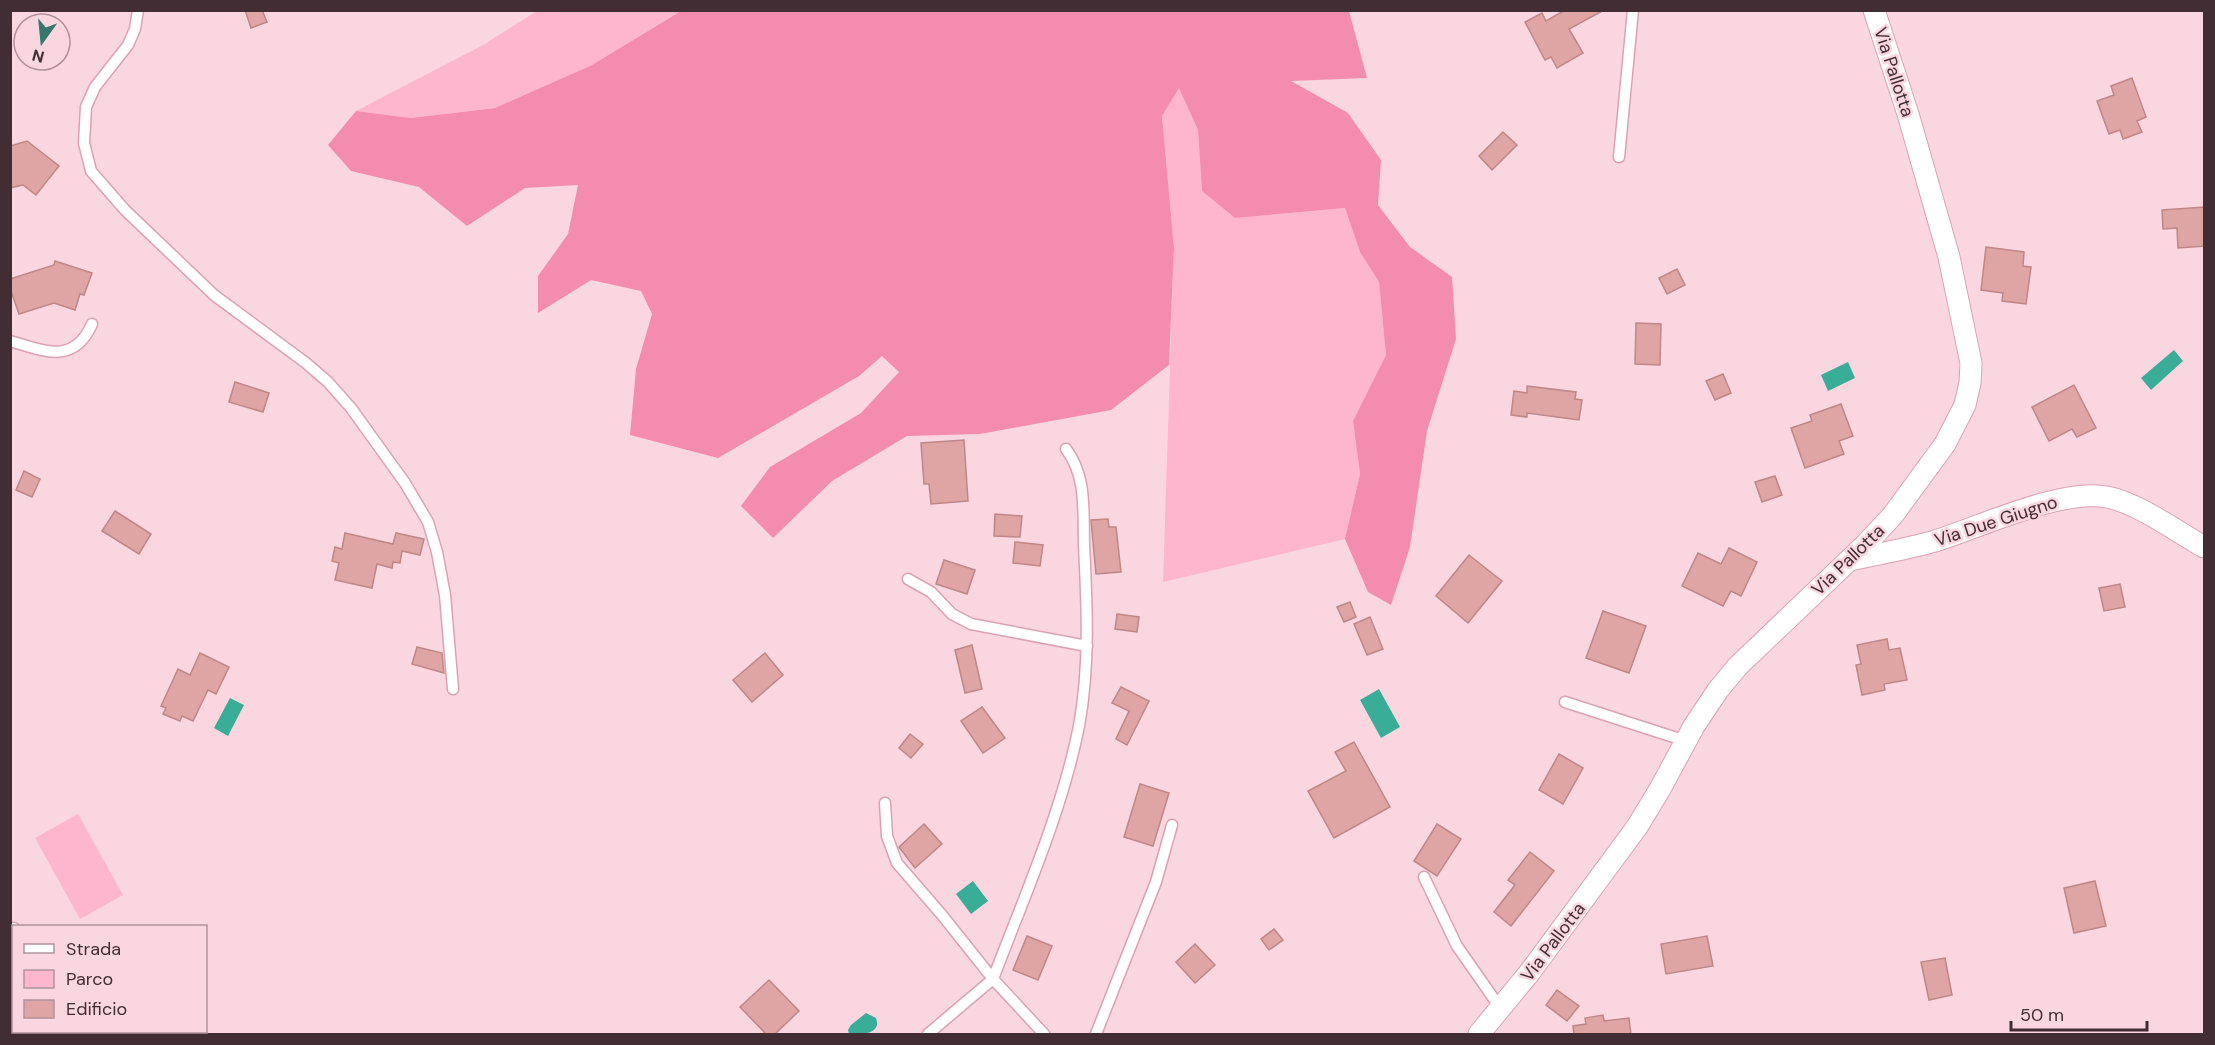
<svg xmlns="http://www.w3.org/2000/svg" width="2215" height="1045" viewBox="0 0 2215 1045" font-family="'DM Sans',sans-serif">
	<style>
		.green { fill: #fdb6cd }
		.forest { fill: #f48cb0 }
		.water { fill: #3aad98 }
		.building { fill: #dfa4a4; stroke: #bf8787; stroke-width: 1.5 }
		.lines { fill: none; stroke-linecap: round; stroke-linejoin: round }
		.lane-casing { stroke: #dba2b4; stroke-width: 13 }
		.street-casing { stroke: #dba2b4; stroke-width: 23 }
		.lane { stroke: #fff; stroke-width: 10 }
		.street { stroke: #fff; stroke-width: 21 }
		.labels { text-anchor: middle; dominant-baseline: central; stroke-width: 5; stroke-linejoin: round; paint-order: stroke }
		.street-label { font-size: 18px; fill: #432d34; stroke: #fad6e1 }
	</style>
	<rect width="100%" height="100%" fill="#fad6e1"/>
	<g class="green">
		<path d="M537,11h144l-89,54 -97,43 -84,10 -55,-7 127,-66z"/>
		<path d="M1179,87l19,43 4,61 33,27 110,-10 15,44 19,30 7,73 -33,66 7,53 -15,65 -182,43 11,-334 -12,-132z"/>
		<path d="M78,814l45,81 -43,24 -45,-81z"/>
	</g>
	<path class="forest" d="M681,11h668l18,67 -76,3 57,32 33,47 -3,45 32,42 42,30 4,62 -29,92 -17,116 -19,58 -23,-13 -23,-53 15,-65 -7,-53 33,-66 -7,-73 -19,-30 -15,-44 -110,10 -33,-27 -4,-61 -19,-42 -17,28 12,132 -5,117 -58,45 -131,24 -73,2 -75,45 -59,57 -32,-32 29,-39 91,-54 38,-41 -17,-16 -23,20 -141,82 -88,-23 6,-66 16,-55 -11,-23 -50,-11 -53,33v-37l30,-42 10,-49 -53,3 -58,38 -48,-39 -68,-16 -23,-26 28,-34 55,7 84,-10 97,-43z"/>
	<g class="water">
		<path d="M2174,350l9,11 -32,29 -10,-12z"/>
		<path d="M1848,362l7,16 -27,13 -7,-16z"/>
		<path d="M1379,689l21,38 -19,11 -21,-38z"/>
		<path d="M230,698l14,7 -16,31 -14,-8z"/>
		<path d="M973,881l15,20 -17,13 -15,-20z"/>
		<path d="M866,1013l10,5c6,16 -15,17 -27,16l-1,-4 3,-5z"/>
	</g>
	<g class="building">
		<path d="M245,10h17l5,12 -16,6z"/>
		<path d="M1565,10h39l-35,19 14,24 -26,15 -6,-11 -6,3 -20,-38 17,-9 4,8z"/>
		<path d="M2132,78l14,39 -9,4 5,11 -19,7 -3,-9 -11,4 -12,-33 17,-6 -3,-9z"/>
		<path d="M1503,132l14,13 -25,25 -13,-14z"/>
		<path d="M27,141l32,25 -23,29 -13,-10 -13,3v-42z"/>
		<path d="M2205,207v39l-27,2 -1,-20 -14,1 -1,-19z"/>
		<path d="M1986,247l38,5 -1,14 8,1 -5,37 -24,-3 1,-8 -22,-3z"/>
		<path d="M55,261l37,12 -8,22 -4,-1 -5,16 -21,-7 -35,11 -9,-26v-9l44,-14z"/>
		<path d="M1677,269l8,16 -18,9 -8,-16z"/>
		<path d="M1636,323l25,1 -1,41 -25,-1z"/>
		<path d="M1723,374l8,19 -16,7 -9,-19z"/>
		<path d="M235,382l34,11 -6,19 -34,-10z"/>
		<path d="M2074,385l22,43 -19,9 -5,-8 -23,12 -17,-34z"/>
		<path d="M1527,386l49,6 -1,7 7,1 -3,20 -52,-7v4l-16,-2 3,-24 13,2z"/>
		<path d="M1841,404l12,32 -14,5 5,13 -39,14 -14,-40 21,-7 -2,-6z"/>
		<path d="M964,440l4,61 -37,3 -2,-20h-5l-3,-41z"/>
		<path d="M24,471l16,8 -8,18 -16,-7z"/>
		<path d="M1775,476l7,19 -20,7 -7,-20z"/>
		<path d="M115,511l36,23 -12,20 -37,-23z"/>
		<path d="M995,514l27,2 -2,21 -26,-1z"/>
		<path d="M1108,519l1,8h7l5,45 -25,2 -5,-54z"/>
		<path d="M345,533l48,11 3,-11 28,6 -4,16 -18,-4 -2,12 -7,-1 -1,6 -15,-4 -5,24 -37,-8 4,-17 -7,-2 3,-14 7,2z"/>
		<path d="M1015,542l28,3 -3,21 -27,-3z"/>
		<path d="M1729,548l28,14 -16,34 -10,-5 -8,15 -41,-20 16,-33 23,11z"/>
		<path d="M1469,555l33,26 -34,42 -32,-27z"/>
		<path d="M944,560l31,10 -8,24 -31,-10z"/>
		<path d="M2120,584l5,23 -21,4 -5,-23z"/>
		<path d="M1350,602l6,15 -12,5 -7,-15z"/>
		<path d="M1603,611l43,15 -17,47 -43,-15z"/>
		<path d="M1117,614l22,3 -2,15 -22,-3z"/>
		<path d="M1370,617l13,32 -16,6 -13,-31z"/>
		<path d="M1887,639l2,11 11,-2 7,32 -23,4 1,6 -23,5 -6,-30 5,-1 -4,-19z"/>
		<path d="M972,645l10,44 -17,4 -10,-43z"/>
		<path d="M417,647l25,6 2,20 -32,-9z"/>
		<path d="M200,653l29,14 -13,27 -8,-4 -15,31 -11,-5 -2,5 -17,-7 3,-6 -5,-2 17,-37 12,6z"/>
		<path d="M765,653l18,22 -31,27 -19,-22z"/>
		<path d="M1121,687l28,14 -22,44 -11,-6 13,-28 -17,-8z"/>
		<path d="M982,707l23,31 -22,15 -22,-32z"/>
		<path d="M910,734l13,10 -12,14 -12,-10z"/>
		<path d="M1354,742l36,65 -56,31 -26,-47 38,-20 -11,-19z"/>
		<path d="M1559,754l24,14 -20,36 -24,-14z"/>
		<path d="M1140,784l29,9 -16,53 -29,-9z"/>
		<path d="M924,824l18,20 -27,24 -16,-21z"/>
		<path d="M1437,824l24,15 -24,37 -23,-15z"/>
		<path d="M1530,852l24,19 -43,55 -17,-14 21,-27 -7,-5z"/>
		<path d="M2095,881l11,45 -32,7 -10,-45z"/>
		<path d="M1274,929l9,11 -14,10 -8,-11z"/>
		<path d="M1027,936l25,10 -14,34 -25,-10z"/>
		<path d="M1707,936l6,30 -47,8 -5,-30z"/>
		<path d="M1195,944l20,21 -20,18 -19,-21z"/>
		<path d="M1945,958l7,37 -23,5 -8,-38z"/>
		<path d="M769,980l30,31 -25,24h-7l-27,-28z"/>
		<path d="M1557,990l22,16 -12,15 -21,-16z"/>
		<path d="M1603,1015l1,6 25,-3 2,17h-57l-1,-9 13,-2 -1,-6z"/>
	</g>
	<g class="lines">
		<defs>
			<g id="lane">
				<path d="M138,10l-3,19 -7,16 -33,42 -9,20 -2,36 7,28 34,39 89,85 92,68 22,19 23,26 54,75 23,39 9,30 8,43 8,94"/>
				<path d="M1619,157l14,-147"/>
				<path d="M10,341c34,10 64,24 82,-17"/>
				<path d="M908,579l23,13 21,22 19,10 116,22"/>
				<path d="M1565,702l121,39"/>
				<path d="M885,803l2,33 10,27 45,52 51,64c31,-82 69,-167 86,-253 11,-60 8,-121 5,-181 -1,-33 3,-69 -18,-96"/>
				<path d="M1424,877l33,69 44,63"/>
				<path d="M10,928h4"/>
				<path d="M928,1034l65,-55 51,55"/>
				<path d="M1096,1034l60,-152 16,-57"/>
			</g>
			<g id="street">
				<path d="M1850,560c28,-6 57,-11 85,-19 45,-14 127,-53 172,-44 31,6 69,34 97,50"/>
				<path d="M1479,1034l51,-62 107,-145 23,-38 34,-63 24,-36 20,-24 128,-122 27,-29 52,-71 20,-39 5,-22 1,-20 -22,-106 -41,-143 -34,-104"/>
			</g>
		</defs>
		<use href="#lane" class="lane-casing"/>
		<use href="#street" class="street-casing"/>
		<use href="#lane" class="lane"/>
		<use href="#street" class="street"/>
	</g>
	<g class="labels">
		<g class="street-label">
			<text transform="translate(1894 72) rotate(72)">Via Pallotta</text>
			<text transform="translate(1996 521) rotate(-18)">Via Due Giugno</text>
			<text transform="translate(1848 560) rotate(-44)">Via Pallotta</text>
			<text transform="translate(1553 942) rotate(-53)">Via Pallotta</text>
		</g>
	</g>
	<rect width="2215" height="1045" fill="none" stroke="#432d34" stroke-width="24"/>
	<rect x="12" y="925" width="195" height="108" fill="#fad6e1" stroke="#b1929c" stroke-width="1.5"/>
	<rect x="24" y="944" width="30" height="9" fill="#ffffff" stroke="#b1929c" stroke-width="1.5"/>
	<text x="66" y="955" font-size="18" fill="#432d34">Strada</text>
	<rect x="24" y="970" width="30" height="18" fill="#fdb6cd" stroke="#b1929c" stroke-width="1.5"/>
	<text x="66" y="985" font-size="18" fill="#432d34">Parco</text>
	<rect x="24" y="1000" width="30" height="18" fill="#dfa4a4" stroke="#b1929c" stroke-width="1.5"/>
	<text x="66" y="1015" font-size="18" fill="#432d34">Edificio</text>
	<g transform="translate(42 42) rotate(195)"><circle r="28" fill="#fad6e1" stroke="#b1929c" stroke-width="1.5"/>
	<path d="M0-4.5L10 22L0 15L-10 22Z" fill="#36796c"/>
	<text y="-9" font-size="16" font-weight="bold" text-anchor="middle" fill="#432d34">N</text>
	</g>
	<path d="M2011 1021v9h136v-9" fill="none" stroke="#432d34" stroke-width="3"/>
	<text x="2020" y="1021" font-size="18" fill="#432d34" stroke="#fad6e1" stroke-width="4.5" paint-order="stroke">50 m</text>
</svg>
